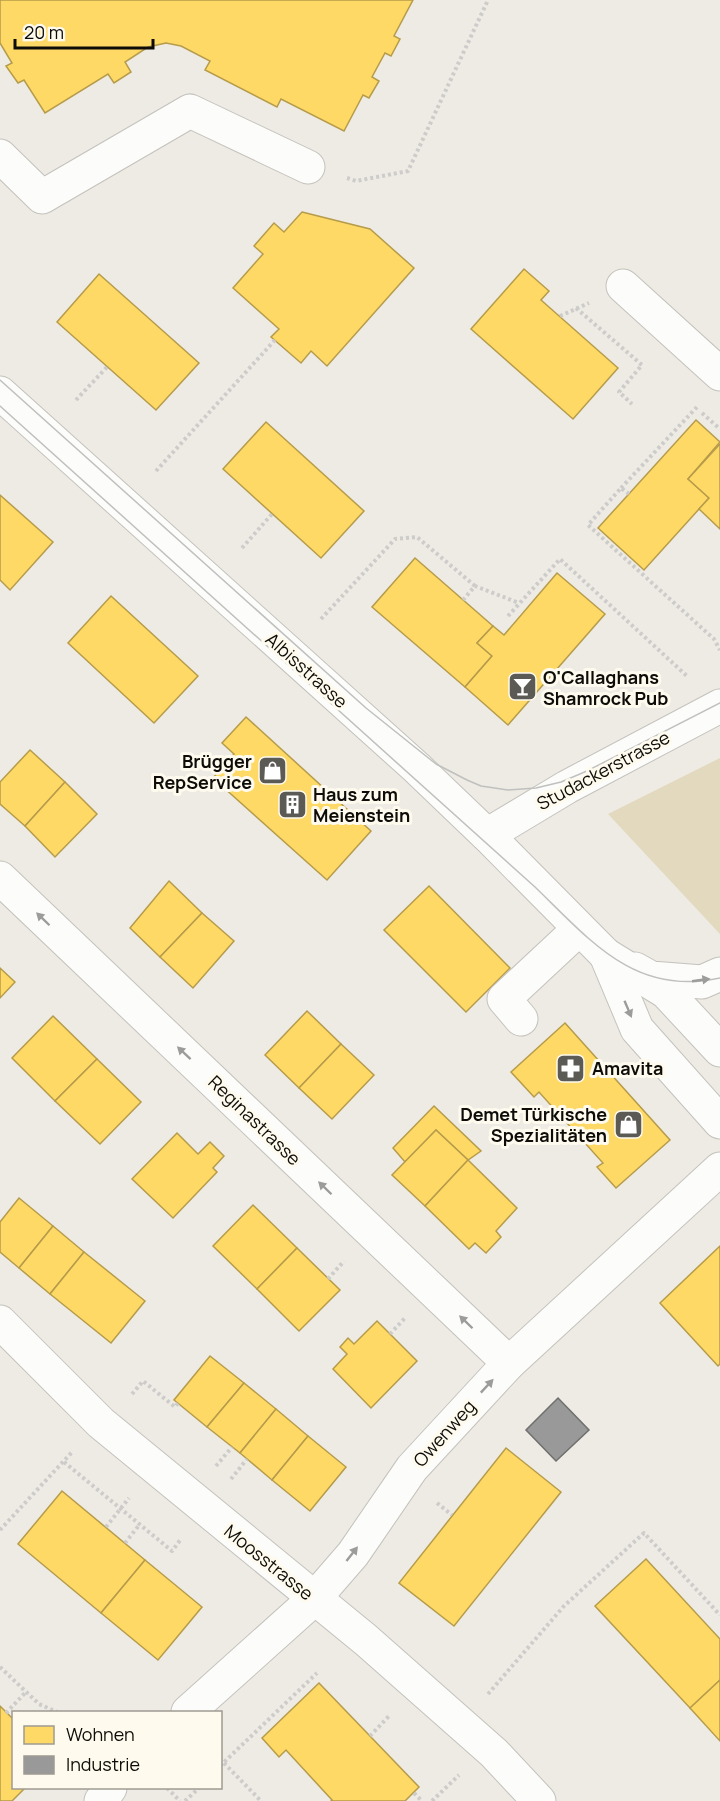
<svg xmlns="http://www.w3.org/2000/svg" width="720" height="1801" viewBox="0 0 720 1801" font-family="Manrope,sans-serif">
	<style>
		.green { fill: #e2d9bf }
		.homes { fill: #ffd966; stroke: #b69c4a; stroke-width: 1.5 }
		.industry { fill: #999; stroke: #6f6f6e; stroke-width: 1.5 }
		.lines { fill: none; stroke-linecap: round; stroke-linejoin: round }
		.minor-casing { stroke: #c4c2bc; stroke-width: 35 }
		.major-casing { stroke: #c4c2bc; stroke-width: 35 }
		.path { stroke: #cdccca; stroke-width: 4; stroke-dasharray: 3 3; stroke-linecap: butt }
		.minor { stroke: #fcfcfb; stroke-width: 33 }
		.major { stroke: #fcfcfb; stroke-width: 33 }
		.tram { stroke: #c0c0be; stroke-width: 1.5 }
		.oneway { fill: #9c9c9a }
		.labels { text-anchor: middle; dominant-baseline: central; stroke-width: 6; stroke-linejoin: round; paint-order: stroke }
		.street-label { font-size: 18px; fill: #0d0c08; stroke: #fefaee }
		.poi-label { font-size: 18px; font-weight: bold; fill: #0d0c08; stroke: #fefaee; text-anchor: start }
	</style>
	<rect width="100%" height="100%" fill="#eeebe4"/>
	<path class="green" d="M720,758v176l-112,-120z"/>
	<g class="homes">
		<path d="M0,0h413l-19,36 6,3 -9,17 -6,-3 -13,24 7,4 -10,17 -6,-3 -19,36 -63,-32 -4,8 -72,-37 5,-9 -29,-15 -15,-3 -18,4 -23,15 6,10 -17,11 -6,-9 -63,39 -21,-33 -6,3 -12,-17 6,-3 -12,-20z"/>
		<path d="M302,212l68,17 44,39 -87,98 -16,-15 -10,12 -30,-26 8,-8 -46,-41 30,-34 -9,-8 20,-23 10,9z"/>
		<path d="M524,269l25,22 -8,9 77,68 -45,51 -102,-90z"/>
		<path d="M99,274l100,89 -43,47 -99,-88z"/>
		<path d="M696,420l24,22 -32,37 21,19 -65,72 -46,-42z"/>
		<path d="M266,422l98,89 -43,47 -98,-89z"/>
		<path d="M720,444v85l-21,-20 10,-11 -21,-19z"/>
		<path d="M0,495l53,47 -43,48 -10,-10z"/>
		<path d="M415,558l78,68 -16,17 15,13 -27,31 -93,-80z"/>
		<path d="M557,573l48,41 -97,111 -43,-38 27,-31 -15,-13 16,-17 11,9z"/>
		<path d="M111,596l87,80 -44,47 -86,-80z"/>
		<path d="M246,717l125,114 -44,49 -114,-102 21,-24 -12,-11z"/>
		<path d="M30,750l35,32 -40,44 -25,-22v-22z"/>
		<path d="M65,782l32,32 -42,43 -30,-31z"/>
		<path d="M169,881l33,32 -42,44 -30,-29z"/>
		<path d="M429,886l81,82 -44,44 -82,-82z"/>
		<path d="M202,913l32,28 -41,47 -33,-31z"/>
		<path d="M0,968l15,14 -15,16z"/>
		<path d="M307,1011l34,33 -42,44 -34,-33z"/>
		<path d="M53,1016l44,43 -42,42 -43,-43z"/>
		<path d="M565,1023l105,117 -54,48 -19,-21 6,-4 -64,-71 -5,5 -23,-25z"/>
		<path d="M341,1044l33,31 -42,44 -33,-31z"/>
		<path d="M97,1059l44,43 -41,42 -45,-43z"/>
		<path d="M434,1106l47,45 -13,9 -32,-30 -31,32 -12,-14z"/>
		<path d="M436,1130l32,30 -43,46 -33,-31z"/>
		<path d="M177,1133l21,21 12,-12 14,14 -11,12 4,4 -44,46 -41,-39z"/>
		<path d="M468,1160l49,48 -21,23 5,6 -15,16 -11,-10 -6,6 -44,-43z"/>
		<path d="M19,1198l34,28 -34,42 -19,-16v-30z"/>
		<path d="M253,1205l44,43 -40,41 -44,-43z"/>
		<path d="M53,1226l31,26 -34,42 -31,-26z"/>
		<path d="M720,1246v118l-2,2 -58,-63z"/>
		<path d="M297,1248l43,42 -41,41 -42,-42z"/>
		<path d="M84,1252l61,49 -34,42 -61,-49z"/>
		<path d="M377,1321l40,40 -46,47 -38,-39 14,-15 -7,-7 8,-9 6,6z"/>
		<path d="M210,1356l34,27 -37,44 -33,-27z"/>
		<path d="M244,1383l32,26 -36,44 -33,-26z"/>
		<path d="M276,1409l32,27 -36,44 -32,-27z"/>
		<path d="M308,1436l38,31 -36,44 -38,-31z"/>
		<path d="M506,1448l55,44 -107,134 -55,-43z"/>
		<path d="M62,1491l83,69 -44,53 -83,-69z"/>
		<path d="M646,1559l74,80v41l-30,28 -95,-102z"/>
		<path d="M145,1560l57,47 -44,53 -57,-47z"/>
		<path d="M720,1680v61l-30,-33z"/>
		<path d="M319,1683l100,104 -14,14h-74l1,-1 -46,-50 -7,7 -17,-19z"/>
		<path d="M0,1706l14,14v68h11l-13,13h-12z"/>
	</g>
	<path class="industry" d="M558,1398l31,32 -33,31 -30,-31z"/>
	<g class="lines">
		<defs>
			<g id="minor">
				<path d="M0,156l42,41 148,-86 118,56"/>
				<path d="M623,286l97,88"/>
				<path d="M487,835l80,-48 153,-81"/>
				<path d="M0,878l509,485"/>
				<path d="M635,969l16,9 51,4 18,-8"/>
				<path d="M521,1019l-17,-20 75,-70"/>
				<path d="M0,1322l101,101 265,217 128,113 45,48"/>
				<path d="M188,1712l126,-113 39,-45 59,-86 97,-105 211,-194"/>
				<path d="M101,1801l9,-13"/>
			</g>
			<g id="major">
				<path d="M0,393l417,375 70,67 119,120 60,37 54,58"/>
				<path d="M606,955l31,74 83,93"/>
			</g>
		</defs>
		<use href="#minor" class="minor-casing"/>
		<use href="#major" class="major-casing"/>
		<g class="path">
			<path d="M347,178l9,3 52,-10 80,-171"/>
			<path d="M576,308l66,57 -23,27 13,12"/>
			<path d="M560,316l29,-13"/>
			<path d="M76,400l31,-33"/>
			<path d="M702,413l18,16"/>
			<path d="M156,471l119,-131"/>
			<path d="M621,488l76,-81"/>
			<path d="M629,494l-8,-6 -33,37 126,114 6,11"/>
			<path d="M242,548l30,-34"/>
			<path d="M463,600l12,-14 44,17"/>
			<path d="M508,616l52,-57 128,118"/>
			<path d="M321,619l74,-80 22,-2 58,49"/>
			<path d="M328,1279l16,-18"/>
			<path d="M390,1334l15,-16"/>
			<path d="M132,1394l11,-13 32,26 3,-4"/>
			<path d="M64,1462l108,89 9,-12"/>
			<path d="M216,1466l16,-19"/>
			<path d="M231,1479l16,-20"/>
			<path d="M437,1503l15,12"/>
			<path d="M106,1527l23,-29"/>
			<path d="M0,1530l73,-79"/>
			<path d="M125,1543l15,-19"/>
			<path d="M0,1667l39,37 18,8"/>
			<path d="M488,1694l76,-88 80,-73 76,82"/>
			<path d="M6,1713l20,-21"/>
			<path d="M370,1736l19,-20"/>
			<path d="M224,1763l37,38"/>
			<path d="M220,1766l97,-93"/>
			<path d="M167,1788l13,13"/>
			<path d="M414,1793l8,8"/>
			<path d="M185,1801l14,-13"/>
			<path d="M432,1801l27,-26"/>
		</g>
		<use href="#minor" class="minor"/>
		<use href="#major" class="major"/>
		<g class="tram">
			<path d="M0,380l366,328 70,56 31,16 14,6 27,4 28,-2 25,-6 26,-11 133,-68"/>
			<path d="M0,406l535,481c55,53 100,110 185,91"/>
		</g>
	</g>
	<defs><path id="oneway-solid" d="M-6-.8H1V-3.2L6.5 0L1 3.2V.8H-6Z" transform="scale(1.5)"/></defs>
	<g class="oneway">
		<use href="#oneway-solid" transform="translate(43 919) rotate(-136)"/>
		<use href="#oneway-solid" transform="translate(701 980) rotate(-8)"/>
		<use href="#oneway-solid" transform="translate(628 1009) rotate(67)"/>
		<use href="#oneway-solid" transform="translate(184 1053) rotate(-137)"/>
		<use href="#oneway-solid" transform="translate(325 1188) rotate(-136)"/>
		<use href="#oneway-solid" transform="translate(466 1322) rotate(-136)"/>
		<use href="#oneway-solid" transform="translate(487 1386) rotate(-47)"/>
		<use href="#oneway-solid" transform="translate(352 1554) rotate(-52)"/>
	</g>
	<defs>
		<symbol id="bar-square" viewBox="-11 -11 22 22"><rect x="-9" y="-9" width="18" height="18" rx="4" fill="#5c5a55" stroke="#fefaee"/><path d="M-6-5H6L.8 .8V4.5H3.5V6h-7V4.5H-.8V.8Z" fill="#fff"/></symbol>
		<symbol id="shop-square" viewBox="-11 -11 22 22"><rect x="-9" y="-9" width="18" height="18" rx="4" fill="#5c5a55" stroke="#fefaee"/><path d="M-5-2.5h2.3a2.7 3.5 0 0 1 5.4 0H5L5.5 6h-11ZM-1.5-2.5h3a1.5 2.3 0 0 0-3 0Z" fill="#fff"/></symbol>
		<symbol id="building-square" viewBox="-11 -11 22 22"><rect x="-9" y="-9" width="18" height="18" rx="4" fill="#5c5a55" stroke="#fefaee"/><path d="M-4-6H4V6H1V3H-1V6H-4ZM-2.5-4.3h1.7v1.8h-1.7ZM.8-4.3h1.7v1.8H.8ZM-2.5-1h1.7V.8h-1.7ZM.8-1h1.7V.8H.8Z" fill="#fff"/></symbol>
		<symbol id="pharmacy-square" viewBox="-11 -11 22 22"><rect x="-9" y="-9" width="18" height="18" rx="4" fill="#5c5a55" stroke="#fefaee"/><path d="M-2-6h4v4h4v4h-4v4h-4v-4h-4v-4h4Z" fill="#fff"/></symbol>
	</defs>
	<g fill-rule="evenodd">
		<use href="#bar-square" x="506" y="670" width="33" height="33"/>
		<use href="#shop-square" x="256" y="754" width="33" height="33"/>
		<use href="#building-square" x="276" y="788" width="33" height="33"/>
		<use href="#pharmacy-square" x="554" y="1052" width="33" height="33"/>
		<use href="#shop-square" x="612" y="1108" width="33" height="33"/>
	</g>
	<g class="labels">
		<g class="street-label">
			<text transform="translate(307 670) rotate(42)">Albisstrasse</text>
			<text transform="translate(603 770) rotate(-28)">Studackerstrasse</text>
			<text transform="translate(255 1120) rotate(44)">Reginastrasse</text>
			<text transform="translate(444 1433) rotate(-48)">Owenweg</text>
			<text transform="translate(269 1562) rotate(39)">Moosstrasse</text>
		</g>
		<g class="poi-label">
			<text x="543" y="677">O'Callaghans<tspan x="543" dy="21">Shamrock Pub</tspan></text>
			<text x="252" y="761" text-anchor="end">Brügger<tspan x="252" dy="21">RepService</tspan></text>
			<text x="313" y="794">Haus zum<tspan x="313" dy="21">Meienstein</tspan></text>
			<text x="592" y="1068">Amavita</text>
			<text x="607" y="1114" text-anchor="end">Demet Türkische<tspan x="607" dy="21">Spezialitäten</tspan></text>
		</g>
	</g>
	<rect x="12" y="1711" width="210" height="78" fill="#fefaee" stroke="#9e9b92" stroke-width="1.5"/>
	<rect x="24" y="1726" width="30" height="18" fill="#ffd966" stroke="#9e9b92" stroke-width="1.5"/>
	<text x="66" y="1741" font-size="18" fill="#0d0c08">Wohnen</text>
	<rect x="24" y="1756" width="30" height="18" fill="#999999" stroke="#9e9b92" stroke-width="1.5"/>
	<text x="66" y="1771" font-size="18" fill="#0d0c08">Industrie</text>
	<path d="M15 39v9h138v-9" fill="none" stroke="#0d0c08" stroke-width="3"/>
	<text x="24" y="39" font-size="18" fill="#0d0c08" stroke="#fefaee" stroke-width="4.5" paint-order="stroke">20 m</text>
</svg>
